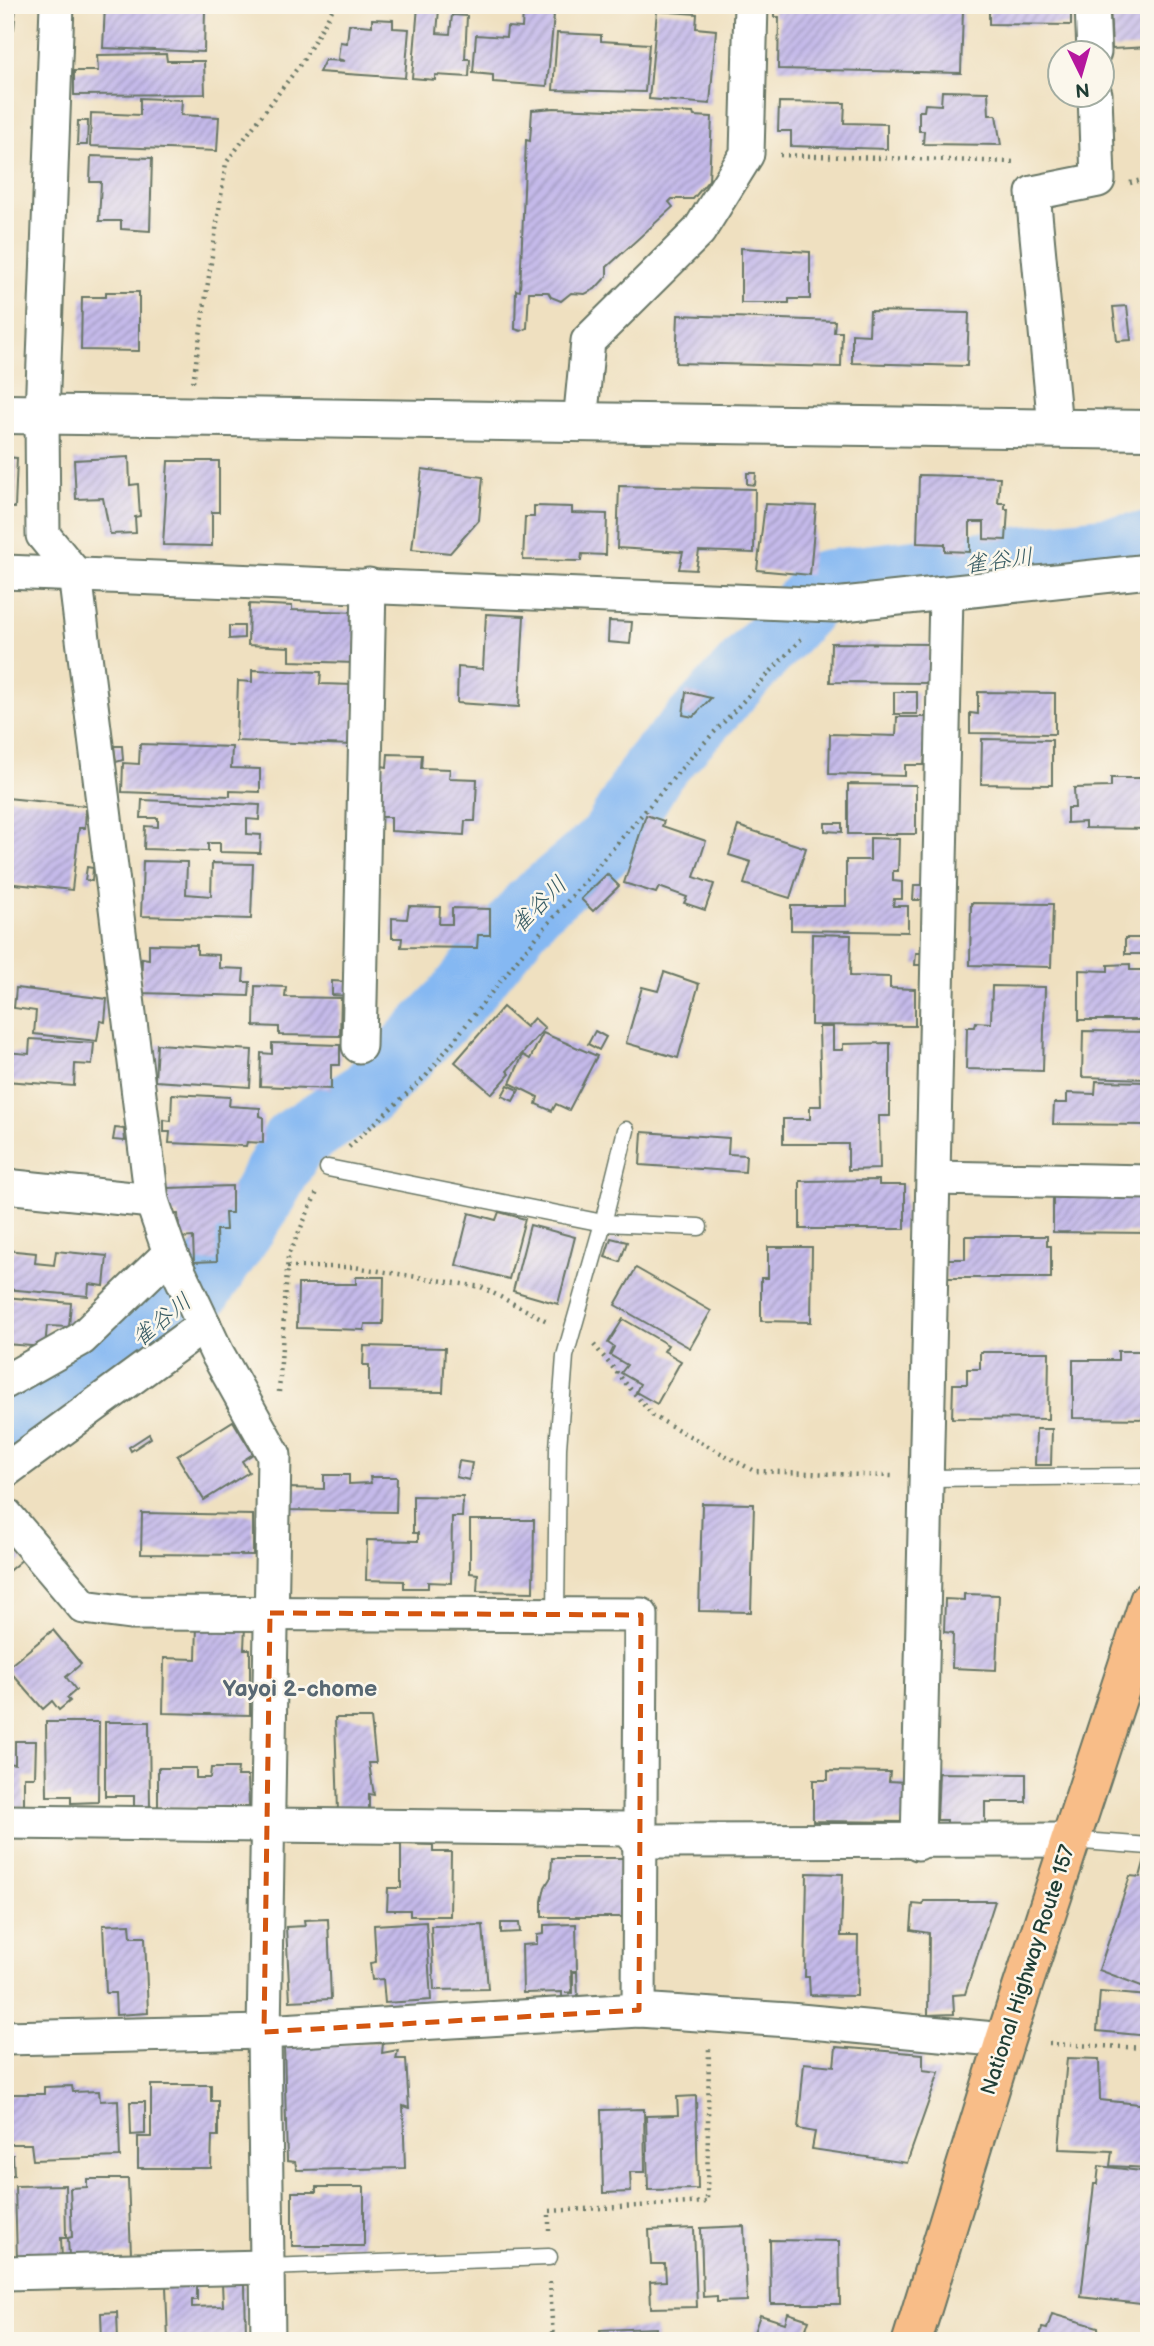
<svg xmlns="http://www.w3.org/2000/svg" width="1154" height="2346" viewBox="0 0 1154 2346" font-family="'Balsamiq Sans','Klee One',sans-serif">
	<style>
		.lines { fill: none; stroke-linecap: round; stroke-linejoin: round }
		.river { stroke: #85b8f2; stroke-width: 65 }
		.building { fill: url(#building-hatch) }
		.service-casing { stroke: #687665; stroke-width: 19 }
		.minor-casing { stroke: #687665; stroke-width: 37 }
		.tertiary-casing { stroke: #687665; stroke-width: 42 }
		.trunk-casing { stroke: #687665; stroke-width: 42 }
		.path { stroke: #687665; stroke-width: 4.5; stroke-dasharray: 2 5; stroke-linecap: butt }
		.service { stroke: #fff; stroke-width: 16 }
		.minor { stroke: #fff; stroke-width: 33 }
		.tertiary { stroke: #fff; stroke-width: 38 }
		.trunk { stroke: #f8bd88; stroke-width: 38 }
		.marked { fill: none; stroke: #d45610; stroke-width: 5; stroke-dasharray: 14 9; stroke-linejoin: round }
		.labels { text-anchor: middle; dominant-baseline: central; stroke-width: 5; stroke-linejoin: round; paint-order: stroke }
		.street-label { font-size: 21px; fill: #1f3d34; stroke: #fbf7ec }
		.water-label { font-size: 23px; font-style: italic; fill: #385c64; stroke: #fbf7ec }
		.neighbourhood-label { font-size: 23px; font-weight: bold; fill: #596974; stroke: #fbf7ec }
	</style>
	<defs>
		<pattern id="building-hatch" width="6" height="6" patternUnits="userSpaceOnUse" patternTransform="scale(1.75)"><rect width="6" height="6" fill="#c5baea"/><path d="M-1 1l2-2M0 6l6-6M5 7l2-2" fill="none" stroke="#9f98be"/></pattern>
	</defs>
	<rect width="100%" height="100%" fill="#fbf7ec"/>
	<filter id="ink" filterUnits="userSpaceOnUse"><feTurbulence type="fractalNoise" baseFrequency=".0143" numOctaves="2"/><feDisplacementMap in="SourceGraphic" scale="14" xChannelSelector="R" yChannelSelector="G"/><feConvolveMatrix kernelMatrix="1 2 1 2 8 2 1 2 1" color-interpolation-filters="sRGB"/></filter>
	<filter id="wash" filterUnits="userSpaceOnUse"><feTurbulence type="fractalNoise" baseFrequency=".00686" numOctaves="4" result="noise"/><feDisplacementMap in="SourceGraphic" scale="28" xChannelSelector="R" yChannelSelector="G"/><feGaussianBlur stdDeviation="1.57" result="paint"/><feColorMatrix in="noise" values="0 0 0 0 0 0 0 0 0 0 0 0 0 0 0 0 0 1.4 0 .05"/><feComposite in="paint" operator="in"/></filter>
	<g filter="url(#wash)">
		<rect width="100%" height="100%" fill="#efe0c0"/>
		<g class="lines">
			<path class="river" d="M5,1431l71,-41 122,-98 62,-90 34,-61 72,-47 89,-92 77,-95 79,-67 43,-72 172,-186 323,-38"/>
		</g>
		<g id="blocks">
			<g class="building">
				<path d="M5,5h11l-2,24 -9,-1z"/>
				<path d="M105,5l100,4 -1,43 -101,-4z"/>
				<path d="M476,5h17v6l-18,-1z"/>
				<path d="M774,5l189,5 -2,63 -183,-4 1,-52h-5z"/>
				<path d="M989,5h82v20l-82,-1z"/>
				<path d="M1110,5h39v42l-37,2z"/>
				<path d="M418,6l21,3 -2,24 13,1 2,-19 15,1 -2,43h5l-1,18 -34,-2v5l-23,-2z"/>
				<path d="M657,11l40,3 -1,14 20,2 -6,74 -61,-5z"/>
				<path d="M523,12l31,3 -7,71 -54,-4v-7l-20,-2 3,-38 30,2 1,-10 15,1z"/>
				<path d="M372,19l21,1v8l16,1 -4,49 -86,-6 6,-12 20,1 -7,-2 2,-17 7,1 2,-19 23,2z"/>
				<path d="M557,33l44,2v6l48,3 -4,48 -92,-2z"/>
				<path d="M166,54l1,7h37l1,33 -131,1v-24h24l-1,-16z"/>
				<path d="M942,91l46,1 1,23h7l5,30 -78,-1 1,-13h-5v-20h5l1,-7 16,1z"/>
				<path d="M140,98l42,2 -1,15 38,2 -2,34 -127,-5 1,-33 49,2z"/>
				<path d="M779,102l66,1 -1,20 43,1v25l-96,-3v-15h-13z"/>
				<path d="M554,108l139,5 1,3 18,1 -3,63 -16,19h-21l-3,3 4,5 -66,60v9l-12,13 -10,5 -14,-1 -10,8 -10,-4 -3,-5h-19l-2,36 -6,3 -6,-2 1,-39 4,1 6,-151 4,1 2,-31z"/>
				<path d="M78,121h10l-1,24h-10z"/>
				<path d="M91,156l61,2 -2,73 -29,-2v-8h-22l2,-39h-11z"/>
				<path d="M5,221l3,1 -1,25h-2z"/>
				<path d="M741,248l69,4v47h-21v4h-48z"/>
				<path d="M106,292h33v59l-58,-1 1,-53h24z"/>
				<path d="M1127,306l4,34 -14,1 -4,-34z"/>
				<path d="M870,311l99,2 -2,53 -115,-3v-29l17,1z"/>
				<path d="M678,315l157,6 -1,11h8l-1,35 -165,-4z"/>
				<path d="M5,457l12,1 -2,50 -10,-1z"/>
				<path d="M129,457l1,28 8,-1 2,32 -5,1 1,16 -26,1 -7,-36 -27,1 -2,-39z"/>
				<path d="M168,461h51v51h-7v34l-49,-1z"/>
				<path d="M422,469l61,8 -4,43 -29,33 -38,-4z"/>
				<path d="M747,473h9l-1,12 -8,-1z"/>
				<path d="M919,475l81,2 -2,26h7v6h3l-2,31 -22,-1v-17h-14v30l-25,-1v-7l-28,-1z"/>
				<path d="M619,486l136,3 -1,64 -55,-2 -3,19 -17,-1 4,-17 -66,-4z"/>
				<path d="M765,504l51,2 -6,69 -53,-5z"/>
				<path d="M534,506l38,1v6l35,1 -1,41 -24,-1 -1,7 -58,-1 2,-43h9z"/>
				<path d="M249,604l43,2v4l66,2 -3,51 -65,-2v-14l-42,-2z"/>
				<path d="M486,614l38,2 -5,91 -62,-4 1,-36 25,2z"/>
				<path d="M609,621l23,1 -2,22 -22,-2z"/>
				<path d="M229,626h15v12l-15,1z"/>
				<path d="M831,643l98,1v39l-99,-1z"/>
				<path d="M252,670l69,2 -1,12 35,1 -2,60 -117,-4 2,-60 14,1z"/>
				<path d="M686,692l25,6 -18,19 -10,-2z"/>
				<rect x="894" y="692" width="23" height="22"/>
				<path d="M978,692l77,1v41l-85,-1v-20l8,1z"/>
				<path d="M897,717h32v39h-4l-1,9h-19v11l-76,-2 1,-40 66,2z"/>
				<path d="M982,739l70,1v45l-71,-1z"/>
				<path d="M140,744l92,3 -1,21 29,1v23l-30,-1v5l-108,-4 1,-29 16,1z"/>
				<path d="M114,746h8l1,14 -7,2z"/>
				<path d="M388,754l34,1 -1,13 29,1 -1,9 28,1 -2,42h-10l-1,14 -73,-4v-14h-11l2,-51 5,1z"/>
				<path d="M1111,778h38v51l-64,-1v-6l-18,1v-15h8l-1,-20 37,-1z"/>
				<path d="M848,784l68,1v49h-68z"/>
				<path d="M7,798l79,8 -1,22h-6l-7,62 -66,-7 4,-36h-5z"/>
				<path d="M142,800l118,5 -1,15 -12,-1v15l14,1 -1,18 -40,-1v-9h-12v8l-64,-2 1,-23 13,1v-9h-17z"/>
				<path d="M646,815l18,6 -2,5 44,15 -12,36 20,7 -9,26 -21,-7 3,-6 -28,-10 -3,6 -32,-10z"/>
				<path d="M825,823h17v9l-17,-1z"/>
				<path d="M738,826l68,22 -16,50 -46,-14 7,-22 -22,-7z"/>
				<path d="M870,838l29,1 -1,32h-5v10l9,1v17h-8l-1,7h15v26l-117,-2v-24h55v-46h24z"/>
				<path d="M143,861l44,1 -1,32 25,2 1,-33 41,1 -2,55 -110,-3z"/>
				<path d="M87,867l6,1 -1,13 -7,-1z"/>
				<path d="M607,874l12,12 -26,25 -12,-12z"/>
				<path d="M914,885h10l-1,15h-10z"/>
				<path d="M971,903l82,1 -2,63 -81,-2z"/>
				<path d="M409,906l31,1 -1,17h13v-16l38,1v26h-12l-1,13 -76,-1 1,-9h-10v-20l15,1z"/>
				<path d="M812,934l39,1 -1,41 40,1v11l25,1v37l-104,-1z"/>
				<rect x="1125" y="938" width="24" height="16"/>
				<path d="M149,944l48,1v9l22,1v13l25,1 -1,13h7l-1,14 -108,-3 1,-35 7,1z"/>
				<path d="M916,953h5v12h-6z"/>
				<path d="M1130,964v6h19v50h-70v-50l29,1v-6z"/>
				<path d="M664,972l35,12 -21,74 -52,-15 16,-56 16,4z"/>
				<path d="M332,981l17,1 1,14 -18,-1z"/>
				<path d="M255,986l31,1 -1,10 56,1 -1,38 -61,-1v-8l-25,-1z"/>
				<path d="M992,986l53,1 -2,84 -77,-2 1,-42h8l1,-5 15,1z"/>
				<path d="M16,988l91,11 -2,23 -5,-1 -3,20 -63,-7 2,-23 -22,-3z"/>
				<path d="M503,1007l23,20 8,-9 11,10 -38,43 3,3 -18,20 -37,-32z"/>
				<path d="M819,1027h14v23h10v-6l47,-1v73h-11l1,53 -32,1v-26h-65v-25h27v-13h11z"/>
				<path d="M595,1031l11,6 -7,13 -11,-6z"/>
				<path d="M1083,1031l66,1v47l-67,-2z"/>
				<path d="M543,1033l54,23 -28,54 -13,-6 -4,7 -16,-7 2,-7 -28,-14 13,-28 7,4z"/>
				<path d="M30,1039l64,4 -2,22 -17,-1 -1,22 -69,-5v-29l24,2z"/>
				<path d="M272,1043l68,2v20h-9v24l-71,-3 1,-33 11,1z"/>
				<path d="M157,1044l95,6 -2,37 -95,-6z"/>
				<path d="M1096,1081l53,1 -4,43 -92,-1 1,-21h13v-10l28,1z"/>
				<path d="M508,1085l11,5 -6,11 -11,-5z"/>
				<path d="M172,1094l58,3 -1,9 31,2v8l3,1v26l-16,-1 -1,4 -77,-3 1,-11h-6v-12l7,1z"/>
				<path d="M115,1128l9,1 1,12 -12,-1z"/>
				<path d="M642,1132l87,6 -1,16 18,1 -1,17 -105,-7z"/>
				<path d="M879,1180v5h26v44h-105v-48z"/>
				<path d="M232,1186v27h-7l1,17h-10l1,31 -23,1 -1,-25 -13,1 -2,-24h-10l-1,-26z"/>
				<path d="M1053,1191l96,3v39l-96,-1z"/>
				<path d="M499,1212l26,7 -16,60 -53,-14 13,-52 27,7z"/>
				<path d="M530,1225l45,12 -17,67 -45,-13z"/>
				<path d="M965,1236h82v10h4v32h-105v-19h19z"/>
				<path d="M611,1238l16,4 -7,20 -15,-5z"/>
				<path d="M768,1247h44l-1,75 -50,-1v-43h7z"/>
				<path d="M5,1250l31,3 -1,10 19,2 2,-14 51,5 -3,30 -15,-2 -1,12 -83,-7z"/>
				<path d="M636,1268l75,43 -21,37 -75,-43z"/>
				<path d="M356,1277h28l-1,47h-18l-1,6 -67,-2 1,-44h58z"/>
				<path d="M5,1297l66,6 -2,24 -22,-1 -2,21 -40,-3z"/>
				<path d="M623,1319l45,26 -4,6 17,10 -24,43 -21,-12 4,-8 -19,-11 6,-8 -17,-10 4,-8 -6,-4z"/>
				<path d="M364,1346l81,2 -2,44 -74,-1v-26h-6z"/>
				<path d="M1118,1351h30l1,68 -76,-1v-58h45z"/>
				<path d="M980,1352h69l-1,67 -96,-1 1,-34h14v-15h13z"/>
				<path d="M233,1421l20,33 -11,7 7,11 -45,28 -27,-44z"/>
				<path d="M1036,1429h16l-1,36h-16z"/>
				<path d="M149,1434l2,4 -20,13 -2,-4z"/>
				<path d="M459,1461l13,2 -3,17 -13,-3z"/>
				<path d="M324,1475h25v9l22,-1 -1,-6h27l-1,35 -106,-2 -1,-22 35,1z"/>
				<path d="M413,1496l50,1 -1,20h-10l-1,66 -23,-1v6h-24v-7l-38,-1 1,-40 51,1v-8h-5z"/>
				<path d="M702,1503l52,1 -3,108 -52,-1z"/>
				<path d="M142,1513l111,2v40l-112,-1z"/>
				<path d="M470,1520h64l-1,72 -56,-1 1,-17 -8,-1z"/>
				<path d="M5,1538l18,21 -18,15z"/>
				<path d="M964,1594l35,1 -3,75 -44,-2 1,-35 -9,-1 1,-33 19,1z"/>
				<path d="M197,1625l48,1 -1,23h6v66l-87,-2 1,-55 32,1z"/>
				<path d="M53,1630l28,34 -15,13 10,13 -9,8 3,3 -11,9 -7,-9 -9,8 -36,-41z"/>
				<path d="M335,1718h36l5,45h-7l5,32 -5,-1v17l-31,1z"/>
				<path d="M46,1722h53l-1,80 -27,1v-7h-24z"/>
				<path d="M105,1722h44l1,86h-16v-12h-29z"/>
				<path d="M15,1741h21l-1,36h-11v30h-19v-44l10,1z"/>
				<path d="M158,1768h38v10h14l1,-10h27l-1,8h11l1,31h-91z"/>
				<path d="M828,1771l62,1 -1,9 17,1 -1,40 -92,-1v-41h15z"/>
				<path d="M939,1773l87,1v28h-41v31l-39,1 1,-14h-10z"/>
				<path d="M401,1844l32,1v7h18l-1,64h-40v-6h-23l1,-22h13z"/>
				<path d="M552,1858h71v59h-81v-16l3,-14 6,-10z"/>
				<path d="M1145,1859h4v120l-5,8 -45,-17 31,-94 10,1z"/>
				<path d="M807,1873l36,1 -2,62h17l-1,60 -47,-1 -1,-18h-4z"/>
				<path d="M924,1901h71l-30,93 -12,1 1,19 -26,1 1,-82 -18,-3 2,-26 10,1z"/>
				<path d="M328,1919l3,80 -41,2 -4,-74 19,-1 -1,-6z"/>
				<path d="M426,1922l5,78 -46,3 -2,-24 -11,1 -2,-17 6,-1 -2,-37z"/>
				<path d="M501,1923h18l1,9 -19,1z"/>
				<path d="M130,1924l1,13h14l3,76 -32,2 -1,-22h-9l-3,-68z"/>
				<path d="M576,1924l1,47h-6l1,21 -7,1h8v-21h4l1,27h-16v-7l-39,1 -1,-48 15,-1v-9l7,-1v-9z"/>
				<path d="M483,1925l5,64 -54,1 -3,-64z"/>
				<path d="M1100,1992l49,4v40l-52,-5z"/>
				<path d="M383,2043l-1,10 16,-3 -2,9h10l3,49 -6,-2 2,62 -108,2 -2,-8 -8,-1 -3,-116z"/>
				<path d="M836,2047l87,7v16l16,2 -32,91 -95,-14 3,-17 -17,-3 6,-66 30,3z"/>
				<path d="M1067,2058l32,1 1,41 49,5v63l-39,-2 2,-15 -53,-2z"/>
				<path d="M151,2085h60v16h7v35h-6l-1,32h-73v-31h13z"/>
				<path d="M72,2086l1,6 26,-1 1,10 18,-1 2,57 -87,3 -2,-16h-26v-50h39v-7z"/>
				<path d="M696,2096l2,93 -50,1 -2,-74 32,-1 -1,-18z"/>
				<path d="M130,2102h15v32l-14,1z"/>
				<path d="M644,2109l1,63h-15l1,20 -28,1 -2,-83z"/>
				<path d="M5,2155h8l1,20 -9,1z"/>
				<path d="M1099,2166l50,6v133l-68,-8 13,-113h3z"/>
				<path d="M87,2179h41l3,75 -62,2 -1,-18 4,-1 -2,-49 17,-1z"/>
				<path d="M65,2185l1,53h-5l1,21h-45l-2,-73z"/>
				<path d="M316,2187h48v59h-72v-54h24z"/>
				<path d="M744,2226l3,75 -30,1v-6l-14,1 -2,-69z"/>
				<path d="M694,2228l3,79 -46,1 -1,-26 16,-1 -1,-17h-14l-2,-34z"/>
				<path d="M770,2240l69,1 1,63h-69z"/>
				<path d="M241,2282l4,4 1,50h-4v5h-74l-2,-55 31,-1v15h-5v7l31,-1 -1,-23z"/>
				<path d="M117,2312l1,29h-16l-1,-28z"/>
				<path d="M788,2313l21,7 -3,9 16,6 4,6h-75l9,-26 25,8z"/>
				<path d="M1052,2314l46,13 1,14h-60l3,-13 5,1z"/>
				<path d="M656,2328v13h-56v-11z"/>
			</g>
		</g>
	</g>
	<g filter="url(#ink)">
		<use href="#blocks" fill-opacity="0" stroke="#687665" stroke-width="2"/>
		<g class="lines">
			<defs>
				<g id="service">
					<path d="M328,1168l275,55 96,4"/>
					<path d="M927,1478l222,-2"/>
					<path d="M556,1614l2,-166 7,-92 38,-133 23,-93"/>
					<path d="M1070,1840l79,6"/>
					<path d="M267,2267l282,-10"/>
				</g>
				<g id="minor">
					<path d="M57,5l-15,410 1,120 32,39 77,627 18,52 47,100 57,102 -10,577 4,309"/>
					<path d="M1092,5l2,47"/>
					<path d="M580,423l8,-82 111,-110 48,-77 4,-149"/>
					<path d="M1055,427l-22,-234 65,-13 -3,-86"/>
					<path d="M5,572l829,33 315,-34"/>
					<path d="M359,1046l10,-461"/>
					<path d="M934,1178l215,4"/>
					<path d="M5,1186l147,15"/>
					<path d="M5,1382l76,-43 89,-86"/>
					<path d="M5,1471l199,-146"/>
					<path d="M5,1514l79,93 46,6 511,2 -2,395"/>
					<path d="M5,1822l621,7 12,12 432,-1"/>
					<path d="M918,1843l28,-1248"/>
					<path d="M5,2038l259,-6 375,-22 150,10 216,20"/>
					<path d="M5,2273l262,-6"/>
				</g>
				<path id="tertiary" d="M5,414l1144,16"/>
				<path id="trunk" d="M912,2341l93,-301 144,-439"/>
			</defs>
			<use href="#service" class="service-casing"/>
			<use href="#minor" class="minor-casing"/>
			<use href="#tertiary" class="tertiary-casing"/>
			<use href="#trunk" class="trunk-casing"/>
			<g class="path">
				<path d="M780,155l236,7"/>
				<path d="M1130,183l19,-5"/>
				<path d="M193,382l33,-219 76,-101 33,-57"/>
				<path d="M349,1147l77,-71 91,-116 177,-206 107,-115"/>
				<path d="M287,1267h67l127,20 68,35"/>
				<path d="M594,1345l59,71 101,55 138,5"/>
				<path d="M279,1392l9,-136 30,-66"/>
				<path d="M1049,2044l100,4"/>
				<path d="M549,2231v-20l158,-9 2,-155"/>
				<path d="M550,2282l3,59"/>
			</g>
			<use href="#service" class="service"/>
			<use href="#minor" class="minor"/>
			<use href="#tertiary" class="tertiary"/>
			<use href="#trunk" class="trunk"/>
		</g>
	</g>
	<path class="marked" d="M270,1613l371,2 -2,395 -375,22z"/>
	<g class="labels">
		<g class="street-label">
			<text transform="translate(1028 1970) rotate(-72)">National Highway Route 157</text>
		</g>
		<g class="water-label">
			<text transform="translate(999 561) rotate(-7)">雀谷川</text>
			<text transform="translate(539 905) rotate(-45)">雀谷川</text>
			<text transform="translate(162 1320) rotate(-39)">雀谷川</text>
		</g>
		<g class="neighbourhood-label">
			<text x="300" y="1689">Yayoi 2-chome</text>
		</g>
	</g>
	<rect width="1154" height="2346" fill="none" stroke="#fbf7ec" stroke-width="28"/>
	<g transform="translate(1081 74) rotate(175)"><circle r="33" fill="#fbf7ec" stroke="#a3ada2" stroke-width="2"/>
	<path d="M0-5L12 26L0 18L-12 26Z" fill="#b5179e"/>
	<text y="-10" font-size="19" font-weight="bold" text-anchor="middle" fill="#1f3d34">N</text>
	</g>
</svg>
